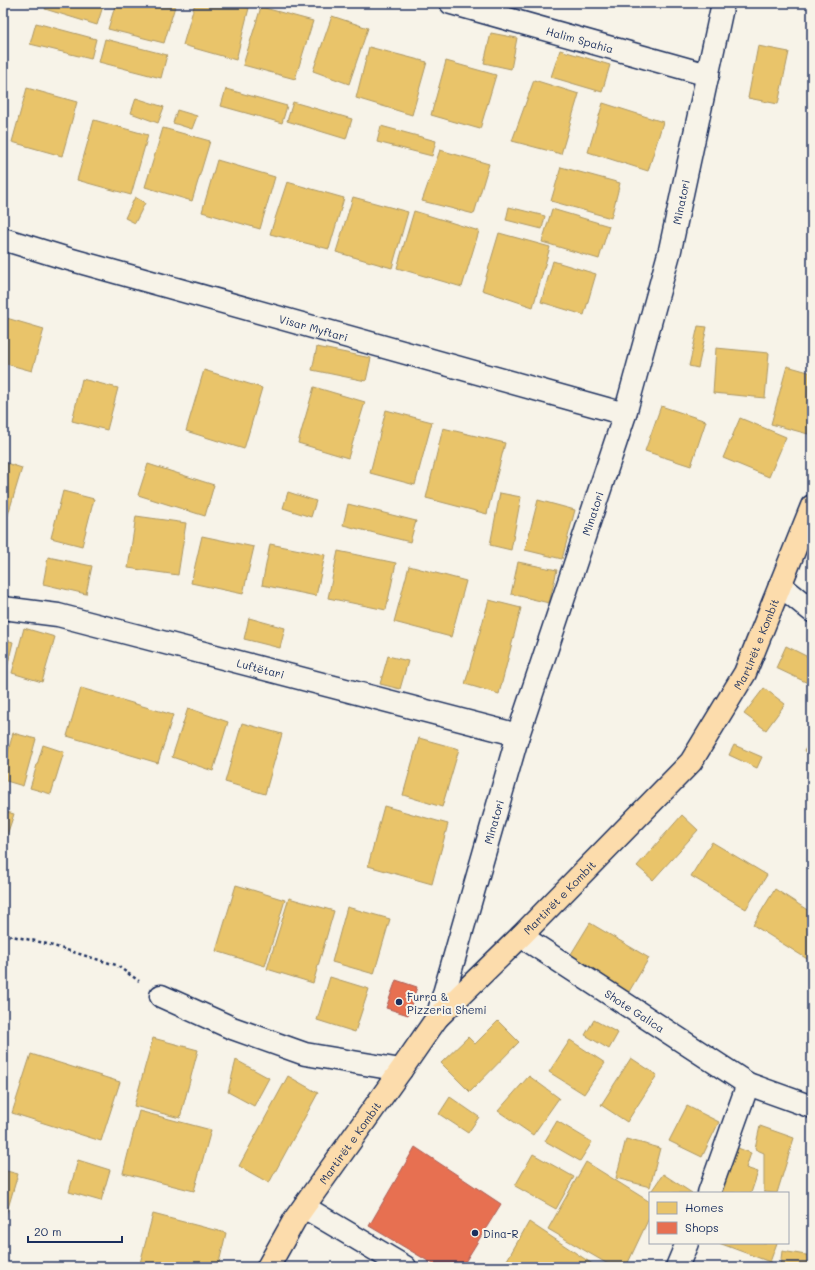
<svg xmlns="http://www.w3.org/2000/svg" width="815" height="1270" viewBox="0 0 815 1270" font-family="Mali,sans-serif">
	<style>
		.homes { fill: #e9c46a; stroke: #ab9766 }
		.shops { fill: #e76f51; stroke: #aa5c55 }
		.lines { fill: none; stroke-linecap: round; stroke-linejoin: round }
		.street-casing { stroke: #1b2f5e; stroke-width: 25 }
		.primary-casing { stroke: #1b2f5e; stroke-width: 25 }
		.path { stroke: #1b2f5e; stroke-width: 2.5; stroke-dasharray: 3 3; stroke-linecap: butt }
		.street { stroke: #f7f3e8; stroke-width: 22 }
		.primary { stroke: #fcdcac; stroke-width: 22 }
		.poi-dot { fill: #1b2f5e; stroke: #f7f3e8; stroke-width: 1.5 }
		.labels { text-anchor: middle; dominant-baseline: central; stroke-width: 4; stroke-linejoin: round; paint-order: stroke }
		.street-label { font-size: 11px; fill: #1b2f5e; stroke: #f7f3e8 }
		.poi-label { font-size: 11px; fill: #1b2f5e; stroke: #f7f3e8; text-anchor: start }
	</style>
	<rect width="100%" height="100%" fill="#f7f3e8"/>
	<filter id="ink" filterUnits="userSpaceOnUse"><feTurbulence type="fractalNoise" baseFrequency=".025" numOctaves="2"/><feDisplacementMap in="SourceGraphic" scale="8" xChannelSelector="R" yChannelSelector="G"/><feConvolveMatrix kernelMatrix="1 2 1 2 8 2 1 2 1" color-interpolation-filters="sRGB"/></filter>
	<g filter="url(#ink)">
		<g class="homes">
			<path d="M21,3h11l-1,3z"/>
			<path d="M47,3h57l-7,22 -52,-16z"/>
			<path d="M116,3h60l-12,40 -56,-14z"/>
			<path d="M195,3h39l15,5 -13,52 -53,-15z"/>
			<path d="M261,7l52,14 -18,58 -52,-14z"/>
			<path d="M332,16l36,12 -19,56 -36,-13z"/>
			<path d="M36,23l60,16 -5,20 -61,-15z"/>
			<path d="M491,33l26,5 -6,31 -27,-6z"/>
			<path d="M105,39l62,16 -6,23 -62,-16z"/>
			<path d="M758,46l31,6 -11,52 -30,-6z"/>
			<path d="M369,47l58,15 -15,53 -56,-17z"/>
			<path d="M560,50l50,15 -8,27 -51,-15z"/>
			<path d="M446,61l50,14 -16,54 -49,-14z"/>
			<path d="M534,80l45,14 -18,60 -49,-13z"/>
			<path d="M27,88l50,14 -15,54 -50,-14z"/>
			<path d="M226,89l61,17 -5,17 -61,-17z"/>
			<path d="M136,98l28,9 -6,16 -27,-10z"/>
			<path d="M293,102l59,17 -6,20 -59,-18z"/>
			<path d="M603,103l60,19 -15,49 -60,-19z"/>
			<path d="M177,110l20,6 -5,13 -19,-6z"/>
			<path d="M94,120l54,15 -17,60 -54,-15z"/>
			<path d="M381,126l55,15 -4,15 -55,-14z"/>
			<path d="M163,128l47,13 -18,60 -47,-14z"/>
			<path d="M440,150l49,14 -15,50 -52,-13z"/>
			<path d="M217,160l58,17 -15,52 -58,-17z"/>
			<path d="M561,167l59,16 -9,35 -60,-17z"/>
			<path d="M287,182l57,16 -15,51 -59,-15z"/>
			<path d="M135,197l10,6 -10,20 -10,-5z"/>
			<path d="M353,197l55,15 -16,56 -56,-16z"/>
			<path d="M509,207l36,9 -3,13 -36,-9z"/>
			<path d="M552,209l57,17 -10,33 -57,-17z"/>
			<path d="M414,211l65,20 -17,56 -65,-19z"/>
			<path d="M499,233l51,14 -17,60 -51,-17z"/>
			<path d="M553,261l43,13 -12,41 -43,-13z"/>
			<path d="M3,317l41,12 -12,42 -29,-8z"/>
			<path d="M698,326l9,1 -9,41 -9,-2z"/>
			<path d="M317,347l54,11 -5,23 -54,-11z"/>
			<path d="M716,348l53,5 -4,45 -52,-5z"/>
			<path d="M787,366l25,7v62l-41,-11z"/>
			<path d="M204,370l58,18 -18,61 -58,-18z"/>
			<path d="M82,379l36,9 -11,42 -35,-9z"/>
			<path d="M314,387l51,15 -17,56 -50,-15z"/>
			<path d="M661,406l45,15 -15,45 -46,-15z"/>
			<path d="M386,410l46,12 -17,63 -45,-12z"/>
			<path d="M740,418l46,19 -17,40 -46,-19z"/>
			<path d="M443,428l62,15 -18,71 -61,-16z"/>
			<path d="M3,462l19,6 -15,50 -4,-1z"/>
			<path d="M148,464l66,21 -9,31 -67,-21z"/>
			<path d="M63,491l31,8 -12,47 -31,-8z"/>
			<path d="M288,492l28,9 -5,16 -28,-9z"/>
			<path d="M500,493l21,4 -10,53 -21,-5z"/>
			<path d="M538,500l37,10 -13,49 -37,-9z"/>
			<path d="M348,504l68,17 -6,21 -67,-17z"/>
			<path d="M136,516l50,7 -8,52 -50,-7z"/>
			<path d="M202,536l52,11 -11,47 -52,-11z"/>
			<path d="M270,544l55,11 -9,41 -54,-11z"/>
			<path d="M338,551l58,12 -10,47 -58,-12z"/>
			<path d="M48,557l44,9 -6,28 -43,-10z"/>
			<path d="M518,562l39,8 -8,33 -38,-9z"/>
			<path d="M409,566l57,15 -15,56 -57,-15z"/>
			<path d="M489,600l32,8 -22,86 -34,-10z"/>
			<path d="M249,618l36,10 -5,20 -36,-9z"/>
			<path d="M24,628l31,9 -13,45 -30,-9z"/>
			<path d="M3,639l10,3 -10,43z"/>
			<path d="M786,646l26,13v26l-36,-17z"/>
			<path d="M388,656l20,5 -8,28 -20,-5z"/>
			<path d="M81,688l92,27 -15,48 -91,-27z"/>
			<path d="M764,688l21,16 -19,26 -22,-16z"/>
			<path d="M188,708l40,14 -15,49 -41,-14z"/>
			<path d="M242,723l40,11 -17,60 -40,-12z"/>
			<path d="M13,733l23,6 -13,47 -20,-6v-22l3,1z"/>
			<path d="M419,738l40,11 -17,58 -39,-12z"/>
			<path d="M812,740v16l-8,-5z"/>
			<path d="M43,745l21,7 -13,42 -21,-6z"/>
			<path d="M734,745l28,12 -5,11 -28,-13z"/>
			<path d="M384,806l64,18 -16,60 -64,-18z"/>
			<path d="M3,811l11,3 -11,33z"/>
			<path d="M682,815l16,15 -45,50 -16,-14z"/>
			<path d="M712,842l55,33 -21,34 -55,-33z"/>
			<path d="M236,885l49,15 -20,66 -49,-15z"/>
			<path d="M775,889l37,24v49l-59,-37z"/>
			<path d="M289,898l45,13 -21,72 -46,-14z"/>
			<path d="M347,907l43,12 -16,55 -42,-12z"/>
			<path d="M590,923l59,35 -22,37 -59,-36z"/>
			<path d="M330,977l39,12 -14,43 -38,-12z"/>
			<path d="M594,1020l24,13 -9,16 -24,-14z"/>
			<path d="M498,1021l21,21 -49,50 -29,-29 27,-26 7,7z"/>
			<path d="M153,1038l45,12 -18,68 -46,-12z"/>
			<path d="M570,1040l35,23 -21,31 -35,-22z"/>
			<path d="M31,1054l89,28 -19,59 -89,-28z"/>
			<path d="M631,1058l26,17 -30,47 -26,-17z"/>
			<path d="M236,1060l33,18 -15,28 -26,-14z"/>
			<path d="M288,1076l30,17 -49,90 -30,-17z"/>
			<path d="M529,1076l30,22 -26,37 -35,-24z"/>
			<path d="M450,1097l29,20 -11,16 -29,-19z"/>
			<path d="M687,1106l32,16 -17,35 -33,-16z"/>
			<path d="M139,1111l72,19 -17,61 -71,-18z"/>
			<path d="M557,1121l35,21 -12,19 -35,-20z"/>
			<path d="M760,1126l34,12 -17,55 -13,-1v-39l-9,-4z"/>
			<path d="M626,1139l34,9 -10,39 -34,-9z"/>
			<path d="M730,1145l21,8 -5,15 12,4 -7,21h-36z"/>
			<path d="M533,1154l41,23 -18,32 -41,-23z"/>
			<path d="M78,1160l32,10 -9,31 -32,-9z"/>
			<path d="M586,1162l64,40v14l-24,51h-13l-65,-38z"/>
			<path d="M3,1170l15,4 -15,51z"/>
			<path d="M663,1174l29,19h-42z"/>
			<path d="M153,1214l73,19 -8,34h-79z"/>
			<path d="M529,1222l68,45h-94z"/>
			<path d="M719,1243h58l-7,19z"/>
			<path d="M782,1251l30,5v11h-32z"/>
		</g>
		<g class="shops">
			<path d="M396,980l21,7 -9,28 -22,-7z"/>
			<path d="M415,1147l86,57 -39,63h-24l-69,-41z"/>
		</g>
		<g class="lines">
			<defs>
				<g id="street">
					<path id="s1" d="M451,3l257,72"/>
					<path id="s2" d="M3,239l62,19 560,156"/>
					<path d="M780,585l32,26"/>
					<path id="s3" d="M3,608l55,7 460,120"/>
					<path id="s4" d="M521,936l227,148 64,23"/>
					<path d="M161,996l71,32 73,26 96,16"/>
					<path id="s5" d="M437,1018l81,-283 107,-321 45,-164 53,-247"/>
					<path d="M709,1193l39,-109"/>
					<path d="M304,1207l101,60"/>
					<path d="M677,1267l10,-24"/>
				</g>
				<g id="primary">
					<path id="s6" d="M268,1267l27,-48 106,-149 36,-52 84,-82 170,-174 54,-89 67,-167"/>
				</g>
			</defs>
			<use href="#street" class="street-casing"/>
			<use href="#primary" class="primary-casing"/>
			<path class="path" d="M3,934l37,8 76,23 23,16"/>
			<use href="#street" class="street"/>
			<use href="#primary" class="primary"/>
		</g>
	</g>
	<g class="poi-dot">
		<circle cx="399" cy="1002" r="4"/>
		<circle cx="475" cy="1233" r="4"/>
	</g>
	<g class="labels">
		<g class="street-label">
			<text stroke="none"><textPath href="#s1" startOffset="134">Halim Spahia</textPath></text>
			<text stroke="none"><textPath href="#s5" startOffset="852">Minatori</textPath></text>
			<text stroke="none"><textPath href="#s2" startOffset="323">Visar Myftari</textPath></text>
			<text stroke="none"><textPath href="#s5" startOffset="528">Minatori</textPath></text>
			<text stroke="none"><textPath href="#s6" startOffset="797">Martirët e Kombit</textPath></text>
			<text stroke="none"><textPath href="#s3" startOffset="265">Luftëtari</textPath></text>
			<text stroke="none"><textPath href="#s5" startOffset="204">Minatori</textPath></text>
			<text stroke="none"><textPath href="#s6" startOffset="473">Martirët e Kombit</textPath></text>
			<text stroke="none"><textPath href="#s4" startOffset="136">Shote Galica</textPath></text>
			<text stroke="none"><textPath href="#s6" startOffset="149">Martirët e Kombit</textPath></text>
		</g>
		<g class="poi-label">
			<text x="407" y="996">Furra &amp;<tspan x="407" dy="13">Pizzeria Shemi</tspan></text>
			<text x="483" y="1233">Dina-R</text>
		</g>
	</g>
	<rect width="815" height="1270" fill="none" stroke="#f7f3e8" stroke-width="16"/>
	<rect x="8" y="8" width="799" height="1254" fill="none" stroke="#1b2f5e" stroke-width="1.5" filter="url(#ink)"/>
	<rect x="649" y="1192" width="140" height="52" fill="#f7f3e8" stroke="#9fa5b1"/>
	<rect x="657" y="1202" width="20" height="12" fill="#e9c46a" stroke="#9fa5b1"/>
	<text x="685" y="1212" font-size="12" fill="#1b2f5e">Homes</text>
	<rect x="657" y="1222" width="20" height="12" fill="#e76f51" stroke="#9fa5b1"/>
	<text x="685" y="1232" font-size="12" fill="#1b2f5e">Shops</text>
	<path d="M28 1236v6h94v-6" fill="none" stroke="#1b2f5e" stroke-width="2"/>
	<text x="34" y="1236" font-size="12" fill="#1b2f5e" stroke="#f7f3e8" stroke-width="3" paint-order="stroke">20 m</text>
</svg>
